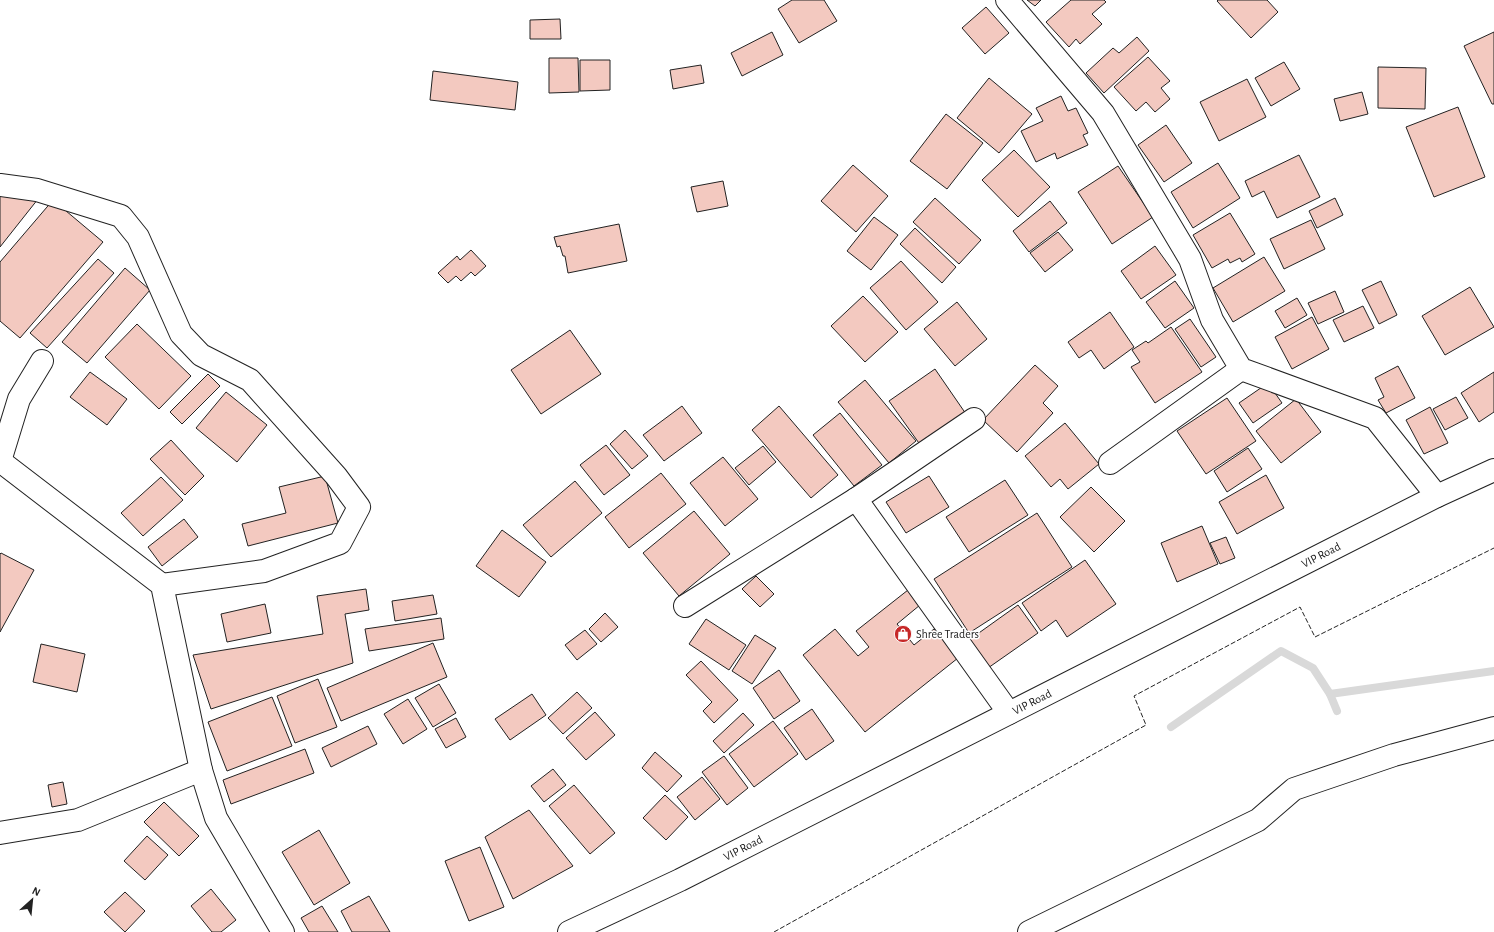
<svg xmlns="http://www.w3.org/2000/svg" width="1494" height="932" viewBox="0 0 1494 932" font-family="'Alegreya Sans',sans-serif">
	<style>
		.lines { fill: none; stroke-linecap: round; stroke-linejoin: round }
		.stream { stroke: #d9d9d9; stroke-width: 8 }
		.building { fill: #f3c9c0; stroke: #222 }
		.minor-casing { stroke: #222; stroke-width: 24 }
		.highway-casing { stroke: #222; stroke-width: 24 }
		.minor { stroke: #fff; stroke-width: 22 }
		.highway { stroke: #fff; stroke-width: 22 }
		.fence { stroke: #222; stroke-width: 1; stroke-dasharray: 5 2; stroke-linecap: butt }
		.labels { text-anchor: middle; dominant-baseline: central; stroke-width: 3; stroke-linejoin: round; paint-order: stroke }
		.street-label { font-size: 12px; fill: #222; stroke: #fff }
		.poi-label { font-size: 12px; fill: #222; stroke: #fff; text-anchor: start }
	</style>
	<rect width="100%" height="100%" fill="#fff"/>
	<g class="lines">
		<g class="stream">
			<path d="M1330,694l164,-23"/>
			<path d="M1171,727l110,-76 32,17 17,26 7,17"/>
		</g>
	</g>
	<g class="building">
		<path d="M792,0h32l13,21 -38,22 -21,-34z"/>
		<path d="M1027,0h14l-6,6z"/>
		<path d="M1071,0h33l2,2 -14,12 10,10 -22,20 -4,-5 -7,8 -23,-25z"/>
		<path d="M1218,0h49l11,12 -27,26 -34,-37z"/>
		<path d="M986,7l23,26 -24,21 -23,-26z"/>
		<path d="M560,19l1,20h-31v-19z"/>
		<path d="M772,32l11,23 -41,21 -11,-23z"/>
		<path d="M1494,32v72h-2l-28,-58z"/>
		<path d="M1137,37l12,14 -45,42 -18,-20 27,-25 6,5z"/>
		<path d="M1148,57l22,24 -9,7 9,11 -15,13 -9,-10 -10,9 -22,-24z"/>
		<path d="M549,58h29l1,34 -30,1z"/>
		<path d="M580,60h30v30l-30,1z"/>
		<path d="M1284,62l16,27 -29,17 -16,-28z"/>
		<path d="M701,65l3,18 -31,6 -3,-19z"/>
		<path d="M1378,67l48,1 -1,41 -47,-1z"/>
		<path d="M433,71l85,11 -3,28 -85,-10z"/>
		<path d="M989,78l43,36 -33,39 -42,-35z"/>
		<path d="M1247,79l19,38 -47,24 -19,-39z"/>
		<path d="M1362,92l6,22 -28,7 -6,-22z"/>
		<path d="M1061,96l7,15 8,-3 12,25 -5,2 5,10 -31,14 -2,-6 -19,9 -15,-31 22,-10 -7,-13z"/>
		<path d="M1458,107l27,70 -51,20 -28,-70z"/>
		<path d="M946,114l37,29 -36,46 -37,-28z"/>
		<path d="M1166,125l26,38 -28,19 -26,-37z"/>
		<path d="M1014,150l36,37 -32,30 -36,-37z"/>
		<path d="M1299,155l21,42 -43,21 -13,-27 -12,6 -7,-16z"/>
		<path d="M1218,163l22,35 -47,30 -22,-36z"/>
		<path d="M853,165l35,31 -32,36 -35,-31z"/>
		<path d="M1118,166l35,51 -41,27 -34,-52z"/>
		<path d="M723,181l5,25 -31,6 -6,-25z"/>
		<path d="M0,193l38,6 -38,48z"/>
		<path d="M935,198l46,42 -22,24 -46,-42z"/>
		<path d="M1335,198l8,17 -26,13 -8,-17z"/>
		<path d="M53,200l50,42 -83,96 -20,-17v-59z"/>
		<path d="M1050,201l17,22 -38,29 -16,-21z"/>
		<path d="M1230,213l25,41 -13,8 -2,-4 -10,5 -2,-4 -16,9 -19,-33z"/>
		<path d="M874,217l24,18 -27,35 -24,-19z"/>
		<path d="M1311,220l14,29 -41,20 -14,-30z"/>
		<path d="M619,224l8,37 -59,12 -3,-17h-2l-3,-10 -3,1 -3,-10z"/>
		<path d="M915,228l41,39 -14,16 -42,-39z"/>
		<path d="M1058,232l15,18 -28,22 -15,-19z"/>
		<path d="M1155,246l21,29 -35,24 -20,-28z"/>
		<path d="M471,250l15,16 -11,10 -4,-4 -10,9 -5,-5 -8,7 -10,-10 19,-17 3,4z"/>
		<path d="M1264,257l21,34 -52,31 -20,-34z"/>
		<path d="M98,259l16,14 -67,75 -17,-15z"/>
		<path d="M901,261l37,41 -32,28 -36,-42z"/>
		<path d="M125,268l25,22 -63,73 -25,-21z"/>
		<path d="M1175,281l19,27 -29,20 -19,-26z"/>
		<path d="M1381,281l16,34 -18,9 -17,-34z"/>
		<path d="M1470,287l24,40 -49,28 -23,-39z"/>
		<path d="M1335,291l9,21 -26,12 -10,-21z"/>
		<path d="M863,296l35,36 -33,30 -34,-36z"/>
		<path d="M1297,298l10,17 -22,13 -10,-17z"/>
		<path d="M957,302l30,37 -32,27 -31,-37z"/>
		<path d="M1363,306l11,22 -30,14 -11,-22z"/>
		<path d="M1110,312l24,35 -30,22 -13,-19 -12,8 -11,-16z"/>
		<path d="M1312,317l17,32 -37,20 -17,-32z"/>
		<path d="M1190,319l26,38 -15,10 -26,-38z"/>
		<path d="M137,324l54,52 -32,33 -54,-52z"/>
		<path d="M1171,327l31,45 -47,31 -24,-36 9,-5 -8,-12 14,-9 2,2z"/>
		<path d="M570,330l31,44 -60,40 -30,-44z"/>
		<path d="M1035,365l23,21 -15,17 10,10 -36,39 -34,-32z"/>
		<path d="M1398,366l17,32 -29,15 -8,-13 6,-3 -9,-19z"/>
		<path d="M935,369l31,45 -45,32 -32,-45z"/>
		<path d="M90,372l37,27 -20,26 -37,-28z"/>
		<path d="M1494,372v40l-15,10 -18,-29z"/>
		<path d="M208,374l12,12 -38,38 -12,-12z"/>
		<path d="M865,380l51,61 -27,22 -51,-61z"/>
		<path d="M1268,383l14,20 -29,20 -14,-20z"/>
		<path d="M226,392l41,33 -30,37 -41,-34z"/>
		<path d="M1456,397l12,21 -23,12 -12,-21z"/>
		<path d="M1227,398l29,43 -50,33 -29,-43z"/>
		<path d="M1296,399l25,33 -40,31 -25,-32z"/>
		<path d="M682,406l20,27 -38,28 -21,-26z"/>
		<path d="M779,406l59,69 -27,23 -59,-68z"/>
		<path d="M1430,407l18,36 -24,11 -18,-34z"/>
		<path d="M840,413l42,52 -28,21 -41,-51z"/>
		<path d="M1065,423l34,41 -31,25 -8,-10 -9,8 -26,-31z"/>
		<path d="M625,430l23,26 -16,13 -22,-25z"/>
		<path d="M171,440l33,36 -19,19 -35,-36z"/>
		<path d="M606,445l24,30 -26,20 -24,-30z"/>
		<path d="M763,446l13,16 -27,23 -14,-17z"/>
		<path d="M1248,448l14,21 -35,23 -13,-21z"/>
		<path d="M723,457l35,42 -33,27 -35,-43z"/>
		<path d="M661,473l25,31 -57,44 -24,-31z"/>
		<path d="M1266,475l18,33 -47,26 -18,-32z"/>
		<path d="M325,476l13,47 -90,23 -6,-22 44,-11 -7,-26z"/>
		<path d="M929,476l20,31 -43,26 -20,-31z"/>
		<path d="M161,477l22,23 -40,36 -22,-23z"/>
		<path d="M1005,480l23,35 -59,37 -23,-35z"/>
		<path d="M575,481l27,32 -51,44 -28,-32z"/>
		<path d="M1091,487l34,34 -31,31 -34,-35z"/>
		<path d="M694,511l36,43 -51,42 -36,-43z"/>
		<path d="M1037,513l35,54 -103,66 -35,-54z"/>
		<path d="M184,519l14,18 -36,29 -14,-19z"/>
		<path d="M1202,526l16,38 -41,18 -16,-39z"/>
		<path d="M502,530l44,32 -27,35 -43,-31z"/>
		<path d="M1226,537l9,21 -15,6 -10,-21z"/>
		<path d="M1,553l33,17 -34,62v-78z"/>
		<path d="M1085,560l31,44 -49,33 -11,-17 -15,11 -19,-28z"/>
		<path d="M756,576l18,18 -14,13 -18,-18z"/>
		<path d="M366,589l3,21 -24,4 8,49 -142,46 -18,-54 130,-21 -6,-38z"/>
		<path d="M908,590l12,15 -23,19 17,21 20,-16 24,29 -93,74 -62,-77 32,-26 23,27 11,-9 -13,-16z"/>
		<path d="M433,595l4,19 -42,7 -3,-20z"/>
		<path d="M265,604l6,29 -44,9 -6,-28z"/>
		<path d="M1018,605l20,28 -50,35 -19,-28z"/>
		<path d="M605,613l13,14 -17,15 -12,-13z"/>
		<path d="M441,618l3,21 -75,12 -4,-22z"/>
		<path d="M706,619l40,26 -17,25 -40,-26z"/>
		<path d="M585,630l12,14 -20,16 -12,-15z"/>
		<path d="M755,635l21,13 -24,36 -20,-13z"/>
		<path d="M433,643l14,34 -106,44 -14,-33z"/>
		<path d="M41,644l44,10 -8,38 -44,-10z"/>
		<path d="M701,661l37,39 -24,23 -11,-12 9,-9 -26,-27z"/>
		<path d="M779,670l21,31 -26,18 -21,-31z"/>
		<path d="M318,679l19,48 -42,16 -18,-47z"/>
		<path d="M439,684l17,29 -23,14 -18,-29z"/>
		<path d="M577,692l15,16 -29,26 -15,-16z"/>
		<path d="M532,694l14,21 -36,25 -15,-21z"/>
		<path d="M272,697l20,49 -65,25 -19,-49z"/>
		<path d="M408,699l19,30 -24,15 -19,-30z"/>
		<path d="M812,709l22,32 -28,19 -22,-32z"/>
		<path d="M595,712l20,23 -29,25 -20,-22z"/>
		<path d="M743,713l11,12 -30,28 -11,-12z"/>
		<path d="M456,718l10,19 -20,11 -11,-19z"/>
		<path d="M773,721l25,33 -44,33 -25,-33z"/>
		<path d="M368,726l9,18 -46,23 -9,-19z"/>
		<path d="M305,749l9,24 -83,31 -8,-24z"/>
		<path d="M655,752l27,24 -15,16 -25,-24z"/>
		<path d="M724,756l24,32 -21,17 -25,-33z"/>
		<path d="M553,769l13,16 -22,17 -13,-16z"/>
		<path d="M702,777l18,22 -25,21 -18,-23z"/>
		<path d="M63,782l4,22 -15,3 -4,-22z"/>
		<path d="M574,785l41,48 -25,21 -41,-48z"/>
		<path d="M665,795l23,22 -22,23 -23,-22z"/>
		<path d="M164,802l35,34 -20,20 -35,-34z"/>
		<path d="M529,810l44,56 -60,33 -28,-62z"/>
		<path d="M319,830l31,53 -36,22 -32,-53z"/>
		<path d="M147,836l21,19 -23,25 -21,-19z"/>
		<path d="M480,847l24,60 -35,14 -24,-60z"/>
		<path d="M211,889l25,31 -15,12h-9l-21,-26z"/>
		<path d="M125,892l20,19 -20,21 -21,-20z"/>
		<path d="M369,896l21,36h-38l-11,-21z"/>
		<path d="M322,906l16,26h-29l-8,-14z"/>
	</g>
	<g class="lines">
		<defs>
			<g id="minor">
				<path d="M1007,0l96,113 87,146 22,61 29,49 134,49 62,78"/>
				<path d="M0,185l37,5 84,26 17,21 43,97 20,21 49,25 86,96 23,31 -19,36 -76,28 -102,14"/>
				<path d="M0,461l162,124 39,185 15,48 67,114"/>
				<path d="M0,461l19,-62 23,-38"/>
				<path d="M1110,463l131,-94"/>
				<path d="M856,499l153,214"/>
				<path d="M685,606l171,-107 118,-80"/>
				<path d="M0,833l78,-13 123,-50"/>
				<path d="M1029,932l229,-112 36,-31 100,-34 100,-27"/>
			</g>
			<path id="highway" d="M569,932l111,-52 757,-384 57,-26"/>
		</defs>
		<use href="#minor" class="minor-casing"/>
		<use href="#highway" class="highway-casing"/>
		<use href="#minor" class="minor"/>
		<use href="#highway" class="highway"/>
		<path class="fence" d="M774,932l372,-207 -12,-29 166,-89 15,30 179,-89"/>
	</g>
	<defs>
		<symbol id="shop-disc" viewBox="-11 -11 22 22"><circle r="9.5" fill="#c62828" stroke="#fff"/><path d="M-5-2.5h2.3a2.7 3.5 0 0 1 5.4 0H5L5.5 6h-11ZM-1.5-2.5h3a1.5 2.3 0 0 0-3 0Z" fill="#fff"/></symbol>
	</defs>
	<g fill-rule="evenodd">
		<use href="#shop-disc" x="893" y="624" width="20" height="20"/>
	</g>
	<g class="labels">
		<g class="street-label">
			<text transform="translate(1321 555) rotate(-27)">VIP Road</text>
			<text transform="translate(1032 702) rotate(-27)">VIP Road</text>
			<text transform="translate(743 848) rotate(-27)">VIP Road</text>
		</g>
		<g class="poi-label">
			<text x="916" y="634">Shree Traders</text>
		</g>
	</g>
	<g transform="translate(32 900) rotate(27)" stroke="#ffffff" stroke-width="3" paint-order="stroke">
	<path d="M0-3L7 15L0 10L-7 15Z" fill="#222222"/>
	<text y="-6" font-size="11" font-weight="bold" text-anchor="middle" fill="#222222">N</text>
	</g>
</svg>
